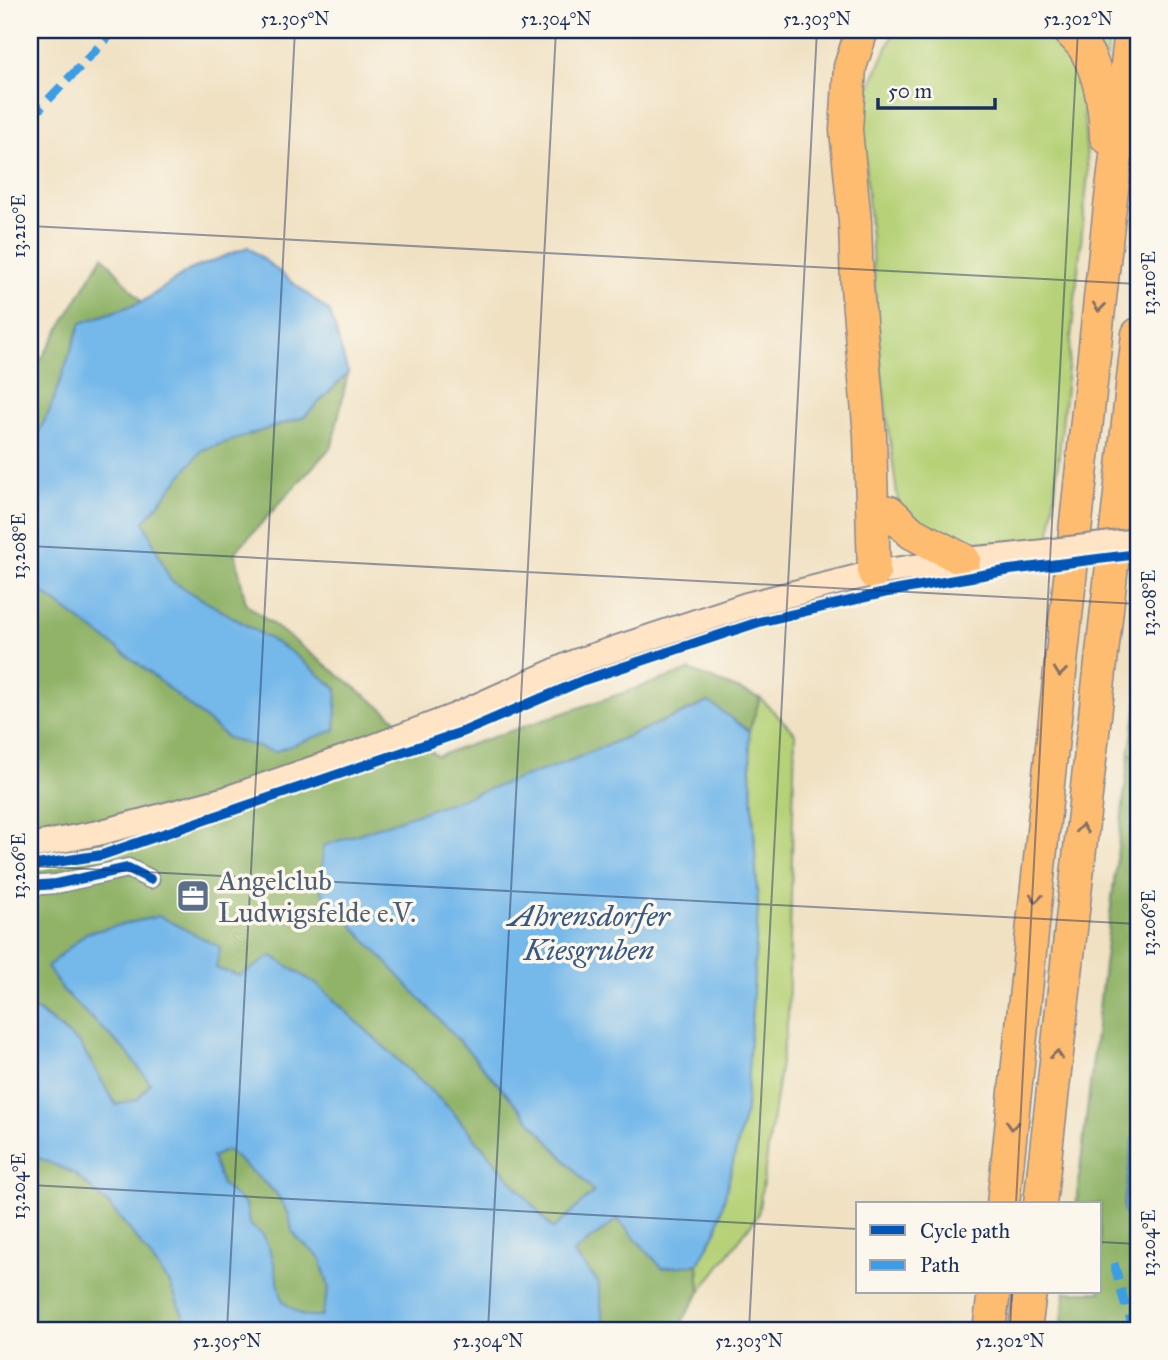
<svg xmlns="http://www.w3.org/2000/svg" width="1168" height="1360" viewBox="0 0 1168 1360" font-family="'IM FELL Great Primer',serif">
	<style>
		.green { fill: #b6d177; stroke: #68806a; stroke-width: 2 }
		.forest { fill: #90b368; stroke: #567163; stroke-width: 2 }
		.water { fill: #74b8ea; stroke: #4874a4; stroke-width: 2; fill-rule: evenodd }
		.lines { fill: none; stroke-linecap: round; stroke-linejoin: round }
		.minor-casing { stroke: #868890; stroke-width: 21 }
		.secondary-casing { stroke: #868890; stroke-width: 28 }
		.motorway-casing { stroke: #868890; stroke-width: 35 }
		.minor { stroke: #fff; stroke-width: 18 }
		.secondary { stroke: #ffe4c6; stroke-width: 24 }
		.motorway { stroke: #febc70; stroke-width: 32 }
		.secondary-bridge-casing { stroke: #868890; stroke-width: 28; stroke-linecap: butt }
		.secondary-bridge { stroke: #ffe4c6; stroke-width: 24 }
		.quiet { stroke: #3b9de6; stroke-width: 9; stroke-dasharray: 18 9; stroke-linecap: butt }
		.cycleway-casing { stroke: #fbf7ec; stroke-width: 15 }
		.cycleway { stroke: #0057b8; stroke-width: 10 }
		.oneway { stroke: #816e66 }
		.ticks { fill: none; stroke: #1b2f5e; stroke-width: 2; stroke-opacity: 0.45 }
		.labels { text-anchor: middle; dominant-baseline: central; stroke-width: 7; stroke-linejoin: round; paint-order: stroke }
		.service-label { font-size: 28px; fill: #4e5e75; stroke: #fbf7ec; text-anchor: start }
		.water-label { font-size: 30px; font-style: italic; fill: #365888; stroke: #fbf7ec }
		.neatline { fill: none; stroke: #1b2f5e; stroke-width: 2.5 }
		.ticks-label { font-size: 18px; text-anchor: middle; fill: #1b2f5e }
	</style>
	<rect width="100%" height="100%" fill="#fbf7ec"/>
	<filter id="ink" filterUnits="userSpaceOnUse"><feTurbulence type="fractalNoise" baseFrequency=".0143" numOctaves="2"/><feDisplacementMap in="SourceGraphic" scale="14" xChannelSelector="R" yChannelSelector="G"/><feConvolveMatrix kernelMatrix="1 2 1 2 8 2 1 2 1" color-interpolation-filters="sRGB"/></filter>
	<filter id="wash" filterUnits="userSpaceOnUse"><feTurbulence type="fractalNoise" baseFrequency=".00686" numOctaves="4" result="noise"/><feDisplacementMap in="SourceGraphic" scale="28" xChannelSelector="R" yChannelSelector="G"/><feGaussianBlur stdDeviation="1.57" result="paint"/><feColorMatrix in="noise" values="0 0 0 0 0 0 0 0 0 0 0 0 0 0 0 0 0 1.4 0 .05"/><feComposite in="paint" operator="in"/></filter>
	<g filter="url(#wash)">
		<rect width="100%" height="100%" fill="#f0e1c3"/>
		<g class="green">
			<path d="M895,30h152l34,49 7,95 -38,367 -39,4 -66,-5 -46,-30 -18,-138 -20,-266z"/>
			<path d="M1078,30h32l-3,29z"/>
			<path d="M760,698l35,35 -7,283 -30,199 -58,77 -2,-28 19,-35 41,-320 -9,-178z"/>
			<path d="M1138,701v54l-9,-1z"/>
		</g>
		<g class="forest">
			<path d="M103,256l39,46 -61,21 -32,89 -19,36v-70z"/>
			<path d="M348,373l-16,73 -97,106 11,52 140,107 51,45 253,-86 70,28 -11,33 -41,-29 -141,60 -94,294 121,136 -41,37 -104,-121 -130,-122 -47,-30 -32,20 -25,-8 4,-21 -172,20 17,25 63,60 23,31 -12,16 -22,7 -36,-62 -41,-33 -9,-1v-446l8,25 106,79 84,70 109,-49 -46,-37 -121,-72 -27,-58 59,-72 102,-33z"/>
			<path d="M1129,754l9,1v351l-15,103 15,36v85h-77l4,-38h35v-88h-24z"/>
			<path d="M227,1150l49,43 13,22 3,16 8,10 20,16 9,30 -7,29h-19l-20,-14 -20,-66 -14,-12 -3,-19 -24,-20 -10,-28z"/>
			<path d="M30,1152l2,3 42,18 36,33 28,34 32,44 19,46h-159z"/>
			<path d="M618,1219l44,49 36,-4 2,28 -23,38h-73l-6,-48 -25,-29z"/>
		</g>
		<g class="water">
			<path d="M248,247l82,65 18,61 -44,44 -102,33 -58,72 26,58 121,72 46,37 -2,41 -61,22 -46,-14 -84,-70 -106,-79 -8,-25v-116l19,-36 32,-89 61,-21 48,-32z"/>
			<path d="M709,702l40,29 9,178 -12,200 -29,120 -19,35 -36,4 -44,-49 -45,34 25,29 6,48h-415l-19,-46 -32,-44 -28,-34 -36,-33 -43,-18 -1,-3v-142l8,1 42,33 36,61 22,-6 12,-16 -23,-31 -63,-60 -17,-25 39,-34 73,-17 61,31 -4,21 24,8 32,-20 47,30 130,122 104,121 41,-37 -121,-136 -152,-164 2,-46 244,-84zM227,1150l49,43 13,22 3,16 8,10 20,16 9,30 -7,29h-19l-20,-14 -11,-47 -9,-20 -14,-11 -3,-19 -24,-20 -10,-28z"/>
			<path d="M1138,1106v139l-15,-36z"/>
		</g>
	</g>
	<g filter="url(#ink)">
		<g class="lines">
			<defs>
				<path id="minor" d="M30,886l26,-2 72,-16 22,11"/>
				<path id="secondary" d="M30,846l68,-13 128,-34 121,-42 108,-41 120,-54 172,-57 127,-32 90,-13 46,-4"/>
				<g id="motorway">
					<path d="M862,30l-12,37 -4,63 9,92 2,65 13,149 4,137"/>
					<path d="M1068,30c6,6 14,13 18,21 15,26 19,57 20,86"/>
					<path d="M890,512l22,21 52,27"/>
					<path d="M1003,1204l106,-989 22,-185"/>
					<path d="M1040,1204l98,-870"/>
					<path d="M989,1330l5,-38"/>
					<path d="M1025,1330l5,-38"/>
				</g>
			</defs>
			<use href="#minor" class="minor-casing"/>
			<use href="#secondary" class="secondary-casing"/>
			<use href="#motorway" class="motorway-casing"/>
			<use href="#minor" class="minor"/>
			<use href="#secondary" class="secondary"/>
			<use href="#motorway" class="motorway"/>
			<defs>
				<path id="secondary-bridge" d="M1010,556l128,-15"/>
			</defs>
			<use href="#secondary-bridge" class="secondary-bridge-casing"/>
			<use href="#secondary-bridge" class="secondary-bridge"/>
			<g class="quiet">
				<path d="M30,119l85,-89"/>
				<path d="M1114,1263l12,45 9,22"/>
			</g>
			<defs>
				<g id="cycleway">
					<path d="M30,866l72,-11 363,-124 119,-51 175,-58 129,-30 122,-22 128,-16"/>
					<path d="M30,886l26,-2 72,-16 22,11"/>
				</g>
			</defs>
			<use href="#cycleway" class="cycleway-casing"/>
			<use href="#cycleway" class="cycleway"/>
		</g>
		<defs><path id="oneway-chevron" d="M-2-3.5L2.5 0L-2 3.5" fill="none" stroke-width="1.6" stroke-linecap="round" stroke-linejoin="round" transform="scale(1.75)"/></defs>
		<g class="oneway">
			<use href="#oneway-chevron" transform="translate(1099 307) rotate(96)"/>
			<use href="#oneway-chevron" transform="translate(1060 672) rotate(96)"/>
			<use href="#oneway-chevron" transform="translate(1082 829) rotate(-84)"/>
			<use href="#oneway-chevron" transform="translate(1036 898) rotate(96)"/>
			<use href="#oneway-chevron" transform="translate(1057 1055) rotate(-84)"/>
			<use href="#oneway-chevron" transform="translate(1012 1125) rotate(96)"/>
		</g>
	</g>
	<path class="ticks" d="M30,112l4,-82M30,226l1108,58M30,546l1108,58M30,866l1108,58M30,1185l828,44M1016,1204l62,-1174M1100,1242l38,2M227,1330l68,-1300M488,1330l68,-1300M749,1330l68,-1300M1010,1330l2,-38"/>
	<defs>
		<symbol id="office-square" viewBox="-11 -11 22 22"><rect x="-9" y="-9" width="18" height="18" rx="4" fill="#5c6f8a" stroke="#fbf7ec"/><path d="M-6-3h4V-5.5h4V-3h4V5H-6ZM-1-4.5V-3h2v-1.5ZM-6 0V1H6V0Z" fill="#fff"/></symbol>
	</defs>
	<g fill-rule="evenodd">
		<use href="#office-square" x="174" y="877" width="38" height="38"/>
	</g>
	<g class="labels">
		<g class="service-label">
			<text x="218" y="880">Angelclub<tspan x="218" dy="32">Ludwigsfelde e.V.</tspan></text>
		</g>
		<g class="water-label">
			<text x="589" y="916">Ahrensdorfer<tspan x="589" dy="34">Kiesgruben</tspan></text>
		</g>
	</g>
	<rect width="1168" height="1360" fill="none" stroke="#fbf7ec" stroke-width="77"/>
	<rect x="856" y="1202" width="245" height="91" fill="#fbf7ec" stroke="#a1a7b3" stroke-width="2"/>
	<rect x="870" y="1225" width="35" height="10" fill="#0057b8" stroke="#a1a7b3" stroke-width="2"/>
	<text x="920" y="1238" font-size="21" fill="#1b2f5e">Cycle path</text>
	<rect x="870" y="1260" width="35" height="10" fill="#3b9de6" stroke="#a1a7b3" stroke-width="2"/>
	<text x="920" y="1272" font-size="21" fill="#1b2f5e">Path</text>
	<path d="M878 98v10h117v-10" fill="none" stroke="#1b2f5e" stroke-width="3.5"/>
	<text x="888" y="98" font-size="21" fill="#1b2f5e" stroke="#fbf7ec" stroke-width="5" paint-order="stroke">50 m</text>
	<rect x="38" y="38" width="1092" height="1284" class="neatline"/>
	<g class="ticks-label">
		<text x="295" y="25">52.305°N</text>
		<text x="556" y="25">52.304°N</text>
		<text x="817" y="25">52.303°N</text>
		<text x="1078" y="25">52.302°N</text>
		<text transform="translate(19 226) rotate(-90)" y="6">13.210°E</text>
		<text transform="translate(1149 283) rotate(-90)" y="6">13.210°E</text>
		<text transform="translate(19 546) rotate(-90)" y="6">13.208°E</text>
		<text transform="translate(1149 603) rotate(-90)" y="6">13.208°E</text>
		<text transform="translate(19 866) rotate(-90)" y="6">13.206°E</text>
		<text transform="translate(1149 923) rotate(-90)" y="6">13.206°E</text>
		<text transform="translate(19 1186) rotate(-90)" y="6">13.204°E</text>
		<text transform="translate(1149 1243) rotate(-90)" y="6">13.204°E</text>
		<text x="227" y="1347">52.305°N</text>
		<text x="488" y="1347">52.304°N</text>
		<text x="749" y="1347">52.303°N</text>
		<text x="1010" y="1347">52.302°N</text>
	</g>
</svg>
